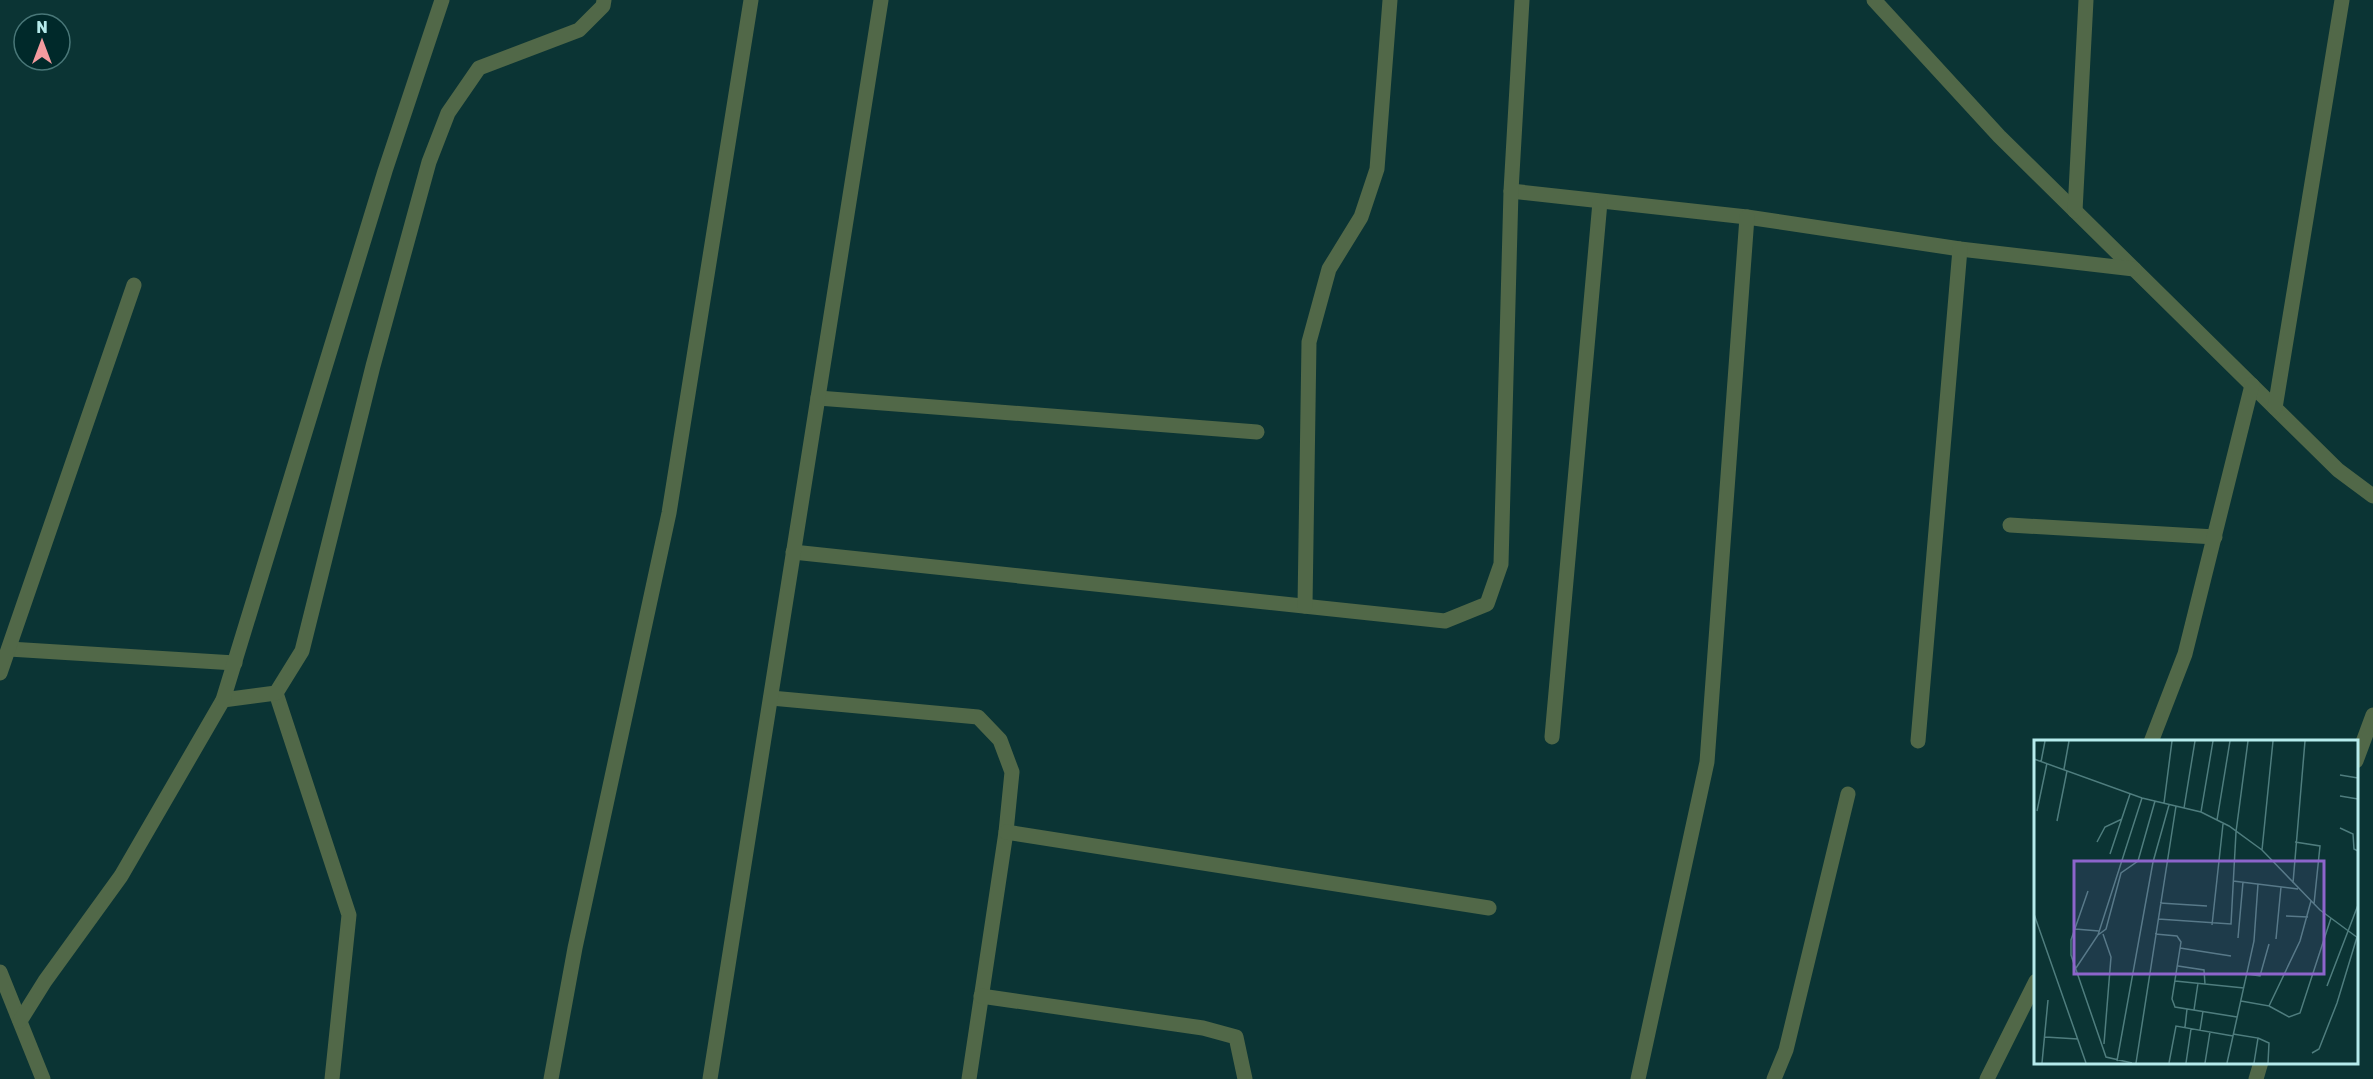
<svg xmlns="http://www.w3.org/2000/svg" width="2373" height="1079" viewBox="0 0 2373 1079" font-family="Rubik,sans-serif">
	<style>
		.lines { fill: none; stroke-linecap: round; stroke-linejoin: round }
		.minor { stroke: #516848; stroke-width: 15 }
		.inset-road { fill: none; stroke: #4f7d7e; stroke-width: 1.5 }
		.view { fill: #8d65cc; fill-opacity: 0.15; stroke: #8d65cc; stroke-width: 3 }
		.inset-edge { fill: none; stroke: #b6ebec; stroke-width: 3 }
	</style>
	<rect width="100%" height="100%" fill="#0b3434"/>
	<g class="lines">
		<g class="minor">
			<path d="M1874,0l125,136 339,334 35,26"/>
			<path d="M1511,191l236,26 213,32 174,20"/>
			<path d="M2075,211l11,-211"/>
			<path d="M818,398l439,34"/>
			<path d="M2275,408l67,-408"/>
			<path d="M2010,525l205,12"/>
			<path d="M793,552l652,69 42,-17 14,-40 10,-373 11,-191"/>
			<path d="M1305,606l4,-264 20,-73 32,-52 16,-48 13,-169"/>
			<path d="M9,649l226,14"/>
			<path d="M0,673l134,-388"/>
			<path d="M276,693l73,222 -17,164"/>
			<path d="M771,698l207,19 22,23 12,32 -6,60 -37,247"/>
			<path d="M223,700l53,-7 26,-42 71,-285 56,-204 19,-49 31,-45 100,-38 24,-24 1,-6"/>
			<path d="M1552,737l48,-535"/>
			<path d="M1918,741l42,-492"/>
			<path d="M2151,742l34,-88 67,-269"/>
			<path d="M2356,761l17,-46"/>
			<path d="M1006,832l483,76"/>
			<path d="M0,972l43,107"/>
			<path d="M981,996l222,32 33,9 9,42"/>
			<path d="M20,1021l25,-40 76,-105 102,-176 162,-529 57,-171"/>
			<path d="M551,1079l24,-131 94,-435 82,-513"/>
			<path d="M710,1079l171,-1079"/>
			<path d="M1638,1079l69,-317 40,-545"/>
			<path d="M1774,1079l12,-29 62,-256"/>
			<path d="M1987,1079l49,-98"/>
			<path d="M2256,1079l5,-17"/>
		</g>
	</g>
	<g transform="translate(2034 740)">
		<rect width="324" height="324" fill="#0b3434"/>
		<path class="inset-road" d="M0,19l108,39 59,14 28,14 33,24 58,60 38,28M7,22l4,-21M30,29l5,-28M306,35l18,3M306,56l18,3M130,63l8,-62M150,68l11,-67M3,71l10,-48M167,72l12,-71M183,80l13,-79M23,81l10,-50M306,88l13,6 1,15 4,2M63,102l8,-15 17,-8M261,102l25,4 -6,58M228,110l11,-109M76,114l20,-60M199,141l65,8M259,143l12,-142M54,151l-17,49v15l35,102 26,6M126,163l47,3M0,174l52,149M252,176l22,1M124,179l73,5 5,-92 12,-91M178,185l11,-101M41,189l24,2M69,194l8,23 -7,87M121,194l22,2 4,6 -9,57 3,8 62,10M64,195l8,-6 15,-56 17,-12 17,-60M204,198l5,-56M242,199l5,-52M146,208l51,8M144,226l26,4 1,14M42,228l22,-33 44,-137M213,234l13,2 9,-32M141,241l69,7M293,246l31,-81M207,261l28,5 31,-65 11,-40M235,266l20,11 11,-4 31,-95M160,270l4,-27M151,287l2,-18M166,290l3,-19M199,294l25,4 -4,25M11,297l33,2M224,298l11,5 -1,20M278,313l7,-4 18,-46 20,-66M83,321l36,-199 16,-57M8,323l6,-63M102,323l40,-257M135,323l7,-37 57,10M152,323l5,-34M171,323l5,-31M193,323l27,-122 4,-57"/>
		<path class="view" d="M40,121h250v113h-250z"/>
		<rect width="324" height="324" class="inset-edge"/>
	</g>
	<g transform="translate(42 42)"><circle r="28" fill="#00292a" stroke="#497778" stroke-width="1.5"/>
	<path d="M0-4.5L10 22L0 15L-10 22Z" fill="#f49b9f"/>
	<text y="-9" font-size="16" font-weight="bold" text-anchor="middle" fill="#b6ebec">N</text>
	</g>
</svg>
